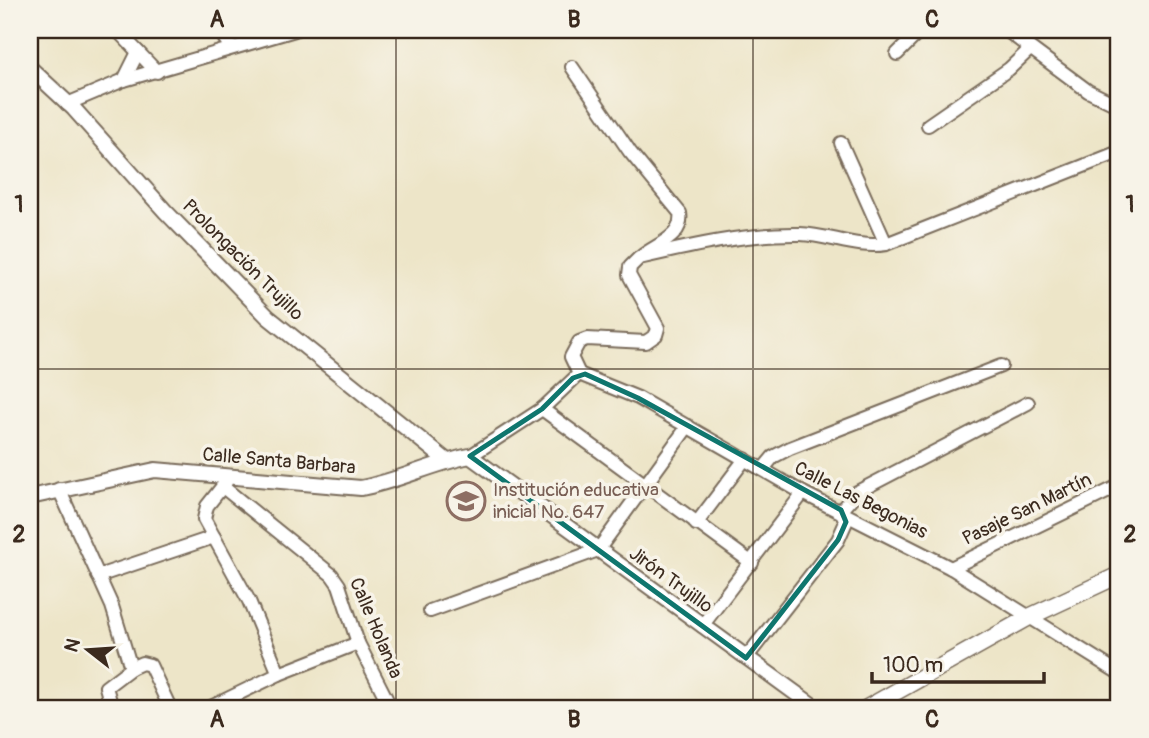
<svg xmlns="http://www.w3.org/2000/svg" width="1149" height="738" viewBox="0 0 1149 738" font-family="Pangolin,sans-serif">
	<style>
		.lines { fill: none; stroke-linecap: round; stroke-linejoin: round }
		.minor-casing { stroke: #796b5a; stroke-width: 16 }
		.tertiary-casing { stroke: #796b5a; stroke-width: 18 }
		.secondary-casing { stroke: #796b5a; stroke-width: 19 }
		.minor { stroke: #fff; stroke-width: 12 }
		.tertiary { stroke: #fff; stroke-width: 14 }
		.secondary { stroke: #fff; stroke-width: 16 }
		.marked { fill: none; stroke: #0f766e; stroke-width: 5; stroke-linejoin: round }
		.grid { fill: none; stroke: #3b2a1e; stroke-width: 2; stroke-opacity: 0.55 }
		.labels { text-anchor: middle; dominant-baseline: central; stroke-width: 7; stroke-linejoin: round; paint-order: stroke }
		.street-label { font-size: 19px; fill: #3b2a1e; stroke: #f7f3e8 }
		.education-label { font-size: 19px; fill: #785e54; stroke: #f7f3e8; text-anchor: start }
		.neatline { fill: none; stroke: #3b2a1e; stroke-width: 2.5 }
		.grid-label { font-size: 23px; text-anchor: middle; font-weight: bold; fill: #3b2a1e }
	</style>
	<rect width="100%" height="100%" fill="#f7f3e8"/>
	<filter id="ink" filterUnits="userSpaceOnUse"><feTurbulence type="fractalNoise" baseFrequency=".0143" numOctaves="2"/><feDisplacementMap in="SourceGraphic" scale="14" xChannelSelector="R" yChannelSelector="G"/><feConvolveMatrix kernelMatrix="1 2 1 2 8 2 1 2 1" color-interpolation-filters="sRGB"/></filter>
	<filter id="wash" filterUnits="userSpaceOnUse"><feTurbulence type="fractalNoise" baseFrequency=".00686" numOctaves="4" result="noise"/><feDisplacementMap in="SourceGraphic" scale="28" xChannelSelector="R" yChannelSelector="G"/><feGaussianBlur stdDeviation="1.57" result="paint"/><feColorMatrix in="noise" values="0 0 0 0 0 0 0 0 0 0 0 0 0 0 0 0 0 1.4 0 .05"/><feComposite in="paint" operator="in"/></filter>
	<g filter="url(#wash)">
		<rect width="100%" height="100%" fill="#ede5c8"/>
	</g>
	<g filter="url(#ink)">
		<g class="lines">
			<defs>
				<g id="minor">
					<path d="M117,30l40,42"/>
					<path d="M219,30l12,18"/>
					<path d="M1006,30l82,61 31,15"/>
					<path d="M897,54l24,-24"/>
					<path d="M572,67l58,85 50,61c4,24 -23,31 -38,43"/>
					<path d="M124,80l14,-28"/>
					<path d="M67,104l57,-24 171,-50"/>
					<path d="M928,125l81,-56 20,-19"/>
					<path d="M841,143l45,101"/>
					<path d="M579,374l-8,-17 8,-15 8,-3 59,3 10,-7 2,-7 -29,-53 1,-8 9,-9c52,-12 108,-25 161,-24 30,1 57,15 86,10l233,-92"/>
					<path d="M579,374l59,24 165,95 148,75 168,105"/>
					<path d="M542,409l210,154"/>
					<path d="M470,456l72,-47 37,-35"/>
					<path d="M763,469l10,-12 17,-9 211,-82"/>
					<path d="M226,482l-19,24 -3,13 45,82 30,73"/>
					<path d="M223,487l109,88 7,10 19,58 33,65"/>
					<path d="M59,489l53,117 19,62 11,-5 8,2 20,43"/>
					<path d="M696,524l49,-65"/>
					<path d="M951,568l168,-82"/>
					<path d="M98,576l116,-39"/>
					<path d="M430,611l168,-61 90,-124"/>
					<path d="M702,626l101,-133"/>
					<path d="M746,658l92,-118 8,-18 -5,-12 16,-18 171,-89"/>
					<path d="M112,708l-6,-21 25,-19"/>
					<path d="M209,708l70,-34 79,-31"/>
				</g>
				<g id="tertiary">
					<path d="M30,68l44,41 91,102 103,106 179,144"/>
					<path d="M30,497l125,-27 206,18c38,-7 72,-25 109,-32l346,252"/>
				</g>
				<path id="secondary" d="M867,708l164,-92 88,-41"/>
			</defs>
			<use href="#minor" class="minor-casing"/>
			<use href="#tertiary" class="tertiary-casing"/>
			<use href="#secondary" class="secondary-casing"/>
			<use href="#minor" class="minor"/>
			<use href="#tertiary" class="tertiary"/>
			<use href="#secondary" class="secondary"/>
		</g>
	</g>
	<path class="marked" d="M585,374l53,24 203,112 5,12 -8,18 -92,118 -276,-202 72,-47 31,-31z"/>
	<path class="grid" d="M396,30v678M753,30v678M30,369h1089"/>
	<defs>
		<symbol id="school-ring" viewBox="-11 -11 22 22"><circle r="9.5" fill="#f7f3e8" stroke="#8d6e63" stroke-width="1.5"/><path d="M0-5L7-2L0 1L-7-2ZM-4 1L0 2.5L4 1V4Q0 6-4 4Z" fill="#8d6e63"/></symbol>
	</defs>
	<g fill-rule="evenodd">
		<use href="#school-ring" x="444" y="479" width="44" height="44"/>
	</g>
	<g class="labels">
		<g class="street-label">
			<text transform="translate(243 260) rotate(45)">Prolongación Trujillo</text>
			<text transform="translate(279 461) rotate(5)">Calle Santa Barbara</text>
			<text transform="translate(861 500) rotate(27)">Calle Las Begonias</text>
			<text transform="translate(1027 509) rotate(-26)">Pasaje San Martín</text>
			<text transform="translate(671 580) rotate(36)">Jirón Trujillo</text>
			<text transform="translate(376 628) rotate(67)">Calle Holanda</text>
		</g>
		<g class="education-label">
			<text x="493" y="490">Institución educativa<tspan x="493" dy="22">inicial No. 647</tspan></text>
		</g>
	</g>
	<rect width="1149" height="738" fill="none" stroke="#f7f3e8" stroke-width="77"/>
	<g transform="translate(88 650) rotate(287)" stroke="#f7f3e8" stroke-width="5" paint-order="stroke">
	<path d="M0-5L12 26L0 18L-12 26Z" fill="#3b2a1e"/>
	<text y="-10" font-size="19" font-weight="bold" text-anchor="middle" fill="#3b2a1e">N</text>
	</g>
	<path d="M872 672v10h172v-10" fill="none" stroke="#3b2a1e" stroke-width="3.5"/>
	<text x="883" y="672" font-size="21" fill="#3b2a1e" stroke="#f7f3e8" stroke-width="5" paint-order="stroke">100 m</text>
	<rect x="38" y="38" width="1072" height="662" class="neatline"/>
	<g class="grid-label">
		<text x="217" y="27">A</text>
		<text x="574" y="27">B</text>
		<text x="932" y="27">C</text>
		<text x="19" y="212">1</text>
		<text x="1130" y="212">1</text>
		<text x="19" y="542">2</text>
		<text x="1130" y="542">2</text>
		<text x="217" y="727">A</text>
		<text x="574" y="727">B</text>
		<text x="932" y="727">C</text>
	</g>
</svg>
